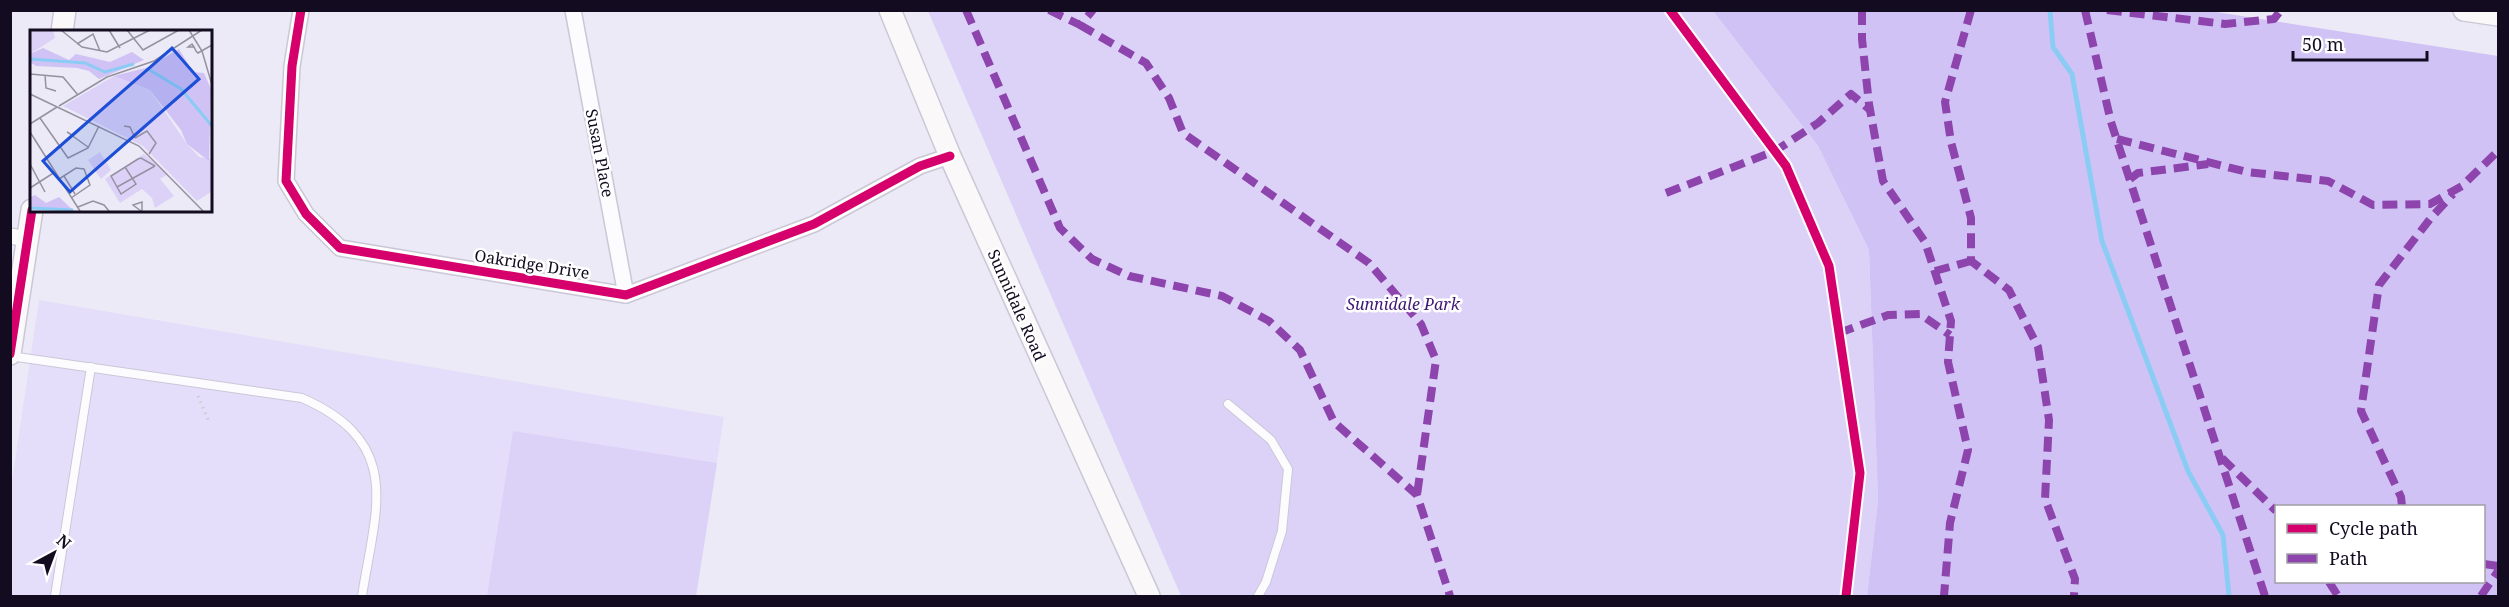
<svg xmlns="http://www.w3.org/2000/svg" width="2509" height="607" viewBox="0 0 2509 607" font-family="'Noto Serif',serif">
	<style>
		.built { fill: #e5defa }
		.green { fill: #dcd2f8 }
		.forest { fill: #d0c2f5; fill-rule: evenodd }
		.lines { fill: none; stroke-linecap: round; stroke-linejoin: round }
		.stream { stroke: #8bccf5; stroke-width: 5 }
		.lane-casing { stroke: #cbc7d7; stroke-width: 10 }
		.street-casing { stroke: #cbc7d7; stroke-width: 18 }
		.secondary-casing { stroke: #cbc7d7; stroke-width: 24 }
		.path { stroke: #cccbd1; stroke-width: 3; stroke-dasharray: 1.5 4.5; stroke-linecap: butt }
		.lane { stroke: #fcfcfe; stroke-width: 8 }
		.street { stroke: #fcfcfe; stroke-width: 15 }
		.secondary { stroke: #faf8f9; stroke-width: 21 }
		.quiet { stroke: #8e44ad; stroke-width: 8; stroke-dasharray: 15 8; stroke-linecap: butt }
		.cycleway-casing { stroke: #fff; stroke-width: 13 }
		.cycleway { stroke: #d6006c; stroke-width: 9 }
		.labels { text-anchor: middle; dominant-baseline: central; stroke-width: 5; stroke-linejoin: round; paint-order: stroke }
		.street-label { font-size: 16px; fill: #130c21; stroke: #fff }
		.park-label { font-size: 16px; font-style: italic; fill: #3e1673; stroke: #fff }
		.inset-river { fill: none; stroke: #8bccf5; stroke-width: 3 }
		.inset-road { fill: none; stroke: #9591a1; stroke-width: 1.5 }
		.view { fill: #1d4ed8; fill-opacity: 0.15; stroke: #1d4ed8; stroke-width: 3 }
		.inset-edge { fill: none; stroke: #130c21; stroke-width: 3 }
	</style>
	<rect width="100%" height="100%" fill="#eceaf6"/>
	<path class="built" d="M39,300l685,117 -28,179h-685v-109z"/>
	<g class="green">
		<path d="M928,11h785l105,135 51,104 9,251 -11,95h-686z"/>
		<path d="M513,431l204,32 -21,133h-209z"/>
	</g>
	<path class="forest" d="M1713,11h497l288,45v540h-631l11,-95 -9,-251 -51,-104zM2276,506h208v76h-208z"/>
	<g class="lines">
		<path class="stream" d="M2050,10l3,37 19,27 30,167 86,230 35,64 6,61"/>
		<defs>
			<g id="lane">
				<path d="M10,356l292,42c102,45 74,109 60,198"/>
				<path d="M1228,404l43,36 17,29 -6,62 -16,51 -8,14"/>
				<path d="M55,596l36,-229"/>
			</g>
			<g id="street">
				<path d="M301,10l-9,56 -6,115 20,33 34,34 286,47 188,-71 106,-58 30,-10"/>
				<path d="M573,10l53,285"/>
				<path d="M10,236l17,3"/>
			</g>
			<g id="secondary">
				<path d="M890,10l60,146 199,440"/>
				<path d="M2464,10l34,5"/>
				<path d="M62,32l3,-22"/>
				<path d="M10,354l22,-144"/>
			</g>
		</defs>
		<use href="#lane" class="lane-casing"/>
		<use href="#street" class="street-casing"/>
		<use href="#secondary" class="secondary-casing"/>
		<path class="path" d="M198,396l11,26"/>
		<use href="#lane" class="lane"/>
		<use href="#street" class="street"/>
		<use href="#secondary" class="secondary"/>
		<g class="quiet">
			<path d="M966,10l94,218 32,31 37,17 93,20 47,25 31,29 34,72 83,73 33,101"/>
			<path d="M1049,10l31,15 13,-15"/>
			<path d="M1862,10v29l7,65 14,77 42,61 26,79 -3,41 20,88 -18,73 -6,73"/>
			<path d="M1971,10l-26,92 6,40 20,76v43l38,29 29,57 11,73 -4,79 30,80 -1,17"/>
			<path d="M2085,10l26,112 154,474"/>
			<path d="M2107,10l118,14 49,-5 7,-9"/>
			<path d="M1080,25l66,38 23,35 14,35 186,130 52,61 15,36 -19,135"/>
			<path d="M2117,139l130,33 81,9 45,24 57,-1 32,-18 36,-35"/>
			<path d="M2130,179l8,-6 70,-9"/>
			<path d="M1666,193l109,-42 43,-28 33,-29 19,16"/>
			<path d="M1935,271l36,-10"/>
			<path d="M1839,333l49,-18 32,-1 30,21"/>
			<path d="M2222,458l54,53"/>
			<path d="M2402,506l-1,-9 -40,-86 18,-126 51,-66 23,-25"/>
			<path d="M2484,564l14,2"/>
			<path d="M2329,582l9,14"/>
			<path d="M2481,596l17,-25"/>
		</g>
		<defs>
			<g id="cycleway">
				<path d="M301,10l-9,56 -6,115 20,33 34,34 286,47 188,-71 106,-58 30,-10"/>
				<path d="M1670,10l116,156 43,100 31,207 -14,123"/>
				<path d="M10,354l22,-144"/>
			</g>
		</defs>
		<use href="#cycleway" class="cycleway-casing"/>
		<use href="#cycleway" class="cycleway"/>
	</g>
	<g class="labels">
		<g class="street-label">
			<text transform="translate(600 153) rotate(79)">Susan Place</text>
			<text transform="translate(532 264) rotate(9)">Oakridge Drive</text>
			<text transform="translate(1017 305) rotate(66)">Sunnidale Road</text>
		</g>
		<g class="park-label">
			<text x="1403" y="304">Sunnidale Park</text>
		</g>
	</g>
	<g transform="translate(30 30)">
		<rect width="182" height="182" fill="#eceaf6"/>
		<path d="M0,0h23l2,8 -25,16zM84,46l36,14 37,54 12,13 12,2v33l-14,9 -54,-55 -80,-40zM70,122l11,18 -10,9 -13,-19zM114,124l24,20 -8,5 14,17 -19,12 -3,-10 -10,-9 -22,14 -15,-24z" fill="#dcd2f8"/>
		<path d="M13,18l26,12 7,-6 34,8 22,-10 12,8 -45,19 -10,-8 -12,-3 -41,-2 -6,-4v-8zM149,19l14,23 11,1 7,16 -2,72 -22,-17 -6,-14 -31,-40 -36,-14 35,-9zM5,165l11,8 13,-6 15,14 -44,-2v-12z" fill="#d0c2f5"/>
		<path class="inset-river" d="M0,29l55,4 20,9 29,-8M118,39l33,20 31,37M0,178l43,2"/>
		<path class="inset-road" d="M31,0l21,17 25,5 43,-22M79,0l11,18M97,0l16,20 36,-20M159,0l13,21 10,34M47,14l16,-10 7,17M164,17h-6l4,-3 2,3 2,4 2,2 14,-8M0,44l33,3 15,18M15,45l1,13 10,3M0,64l109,52 64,65M29,76l48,-29 47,-16 48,-31M10,88l28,40 20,-10 11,-22M0,94l27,-17M94,96l6,1 5,11M0,102l50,79M42,105l-5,-3 21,15M105,108l12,-7 9,12 -7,11M0,134l15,28M95,137l11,17 -15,10 -10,-18 27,-17 3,-1 14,8M34,146l11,18M29,149l17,-11 8,1 6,16 -19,13M87,157l38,-21M0,158l25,-16M48,177l15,-6 11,4 5,6M111,181l-8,-6 9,-3v9"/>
		<path class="view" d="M142,18l27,31 -129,113 -27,-31z"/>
		<rect width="182" height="182" class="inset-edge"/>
	</g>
	<rect width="2509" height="607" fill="none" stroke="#130c21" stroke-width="24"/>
	<rect x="2275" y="505" width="210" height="78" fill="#ffffff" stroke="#a19ea6" stroke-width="1.5"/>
	<rect x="2287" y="524" width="30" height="9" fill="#d6006c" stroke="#a19ea6" stroke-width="1.5"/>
	<text x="2329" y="535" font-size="18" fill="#130c21">Cycle path</text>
	<rect x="2287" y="554" width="30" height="9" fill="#8e44ad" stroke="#a19ea6" stroke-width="1.5"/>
	<text x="2329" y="565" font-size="18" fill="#130c21">Path</text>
	<g transform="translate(54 553) rotate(41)" stroke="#ffffff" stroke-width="4.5" paint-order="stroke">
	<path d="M0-4.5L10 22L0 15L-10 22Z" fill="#130c21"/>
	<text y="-9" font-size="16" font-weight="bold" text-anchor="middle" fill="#130c21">N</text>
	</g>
	<path d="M2293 51v9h134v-9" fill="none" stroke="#130c21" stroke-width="3"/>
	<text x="2302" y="51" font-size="18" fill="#130c21" stroke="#ffffff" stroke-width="4.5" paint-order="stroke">50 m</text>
</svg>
